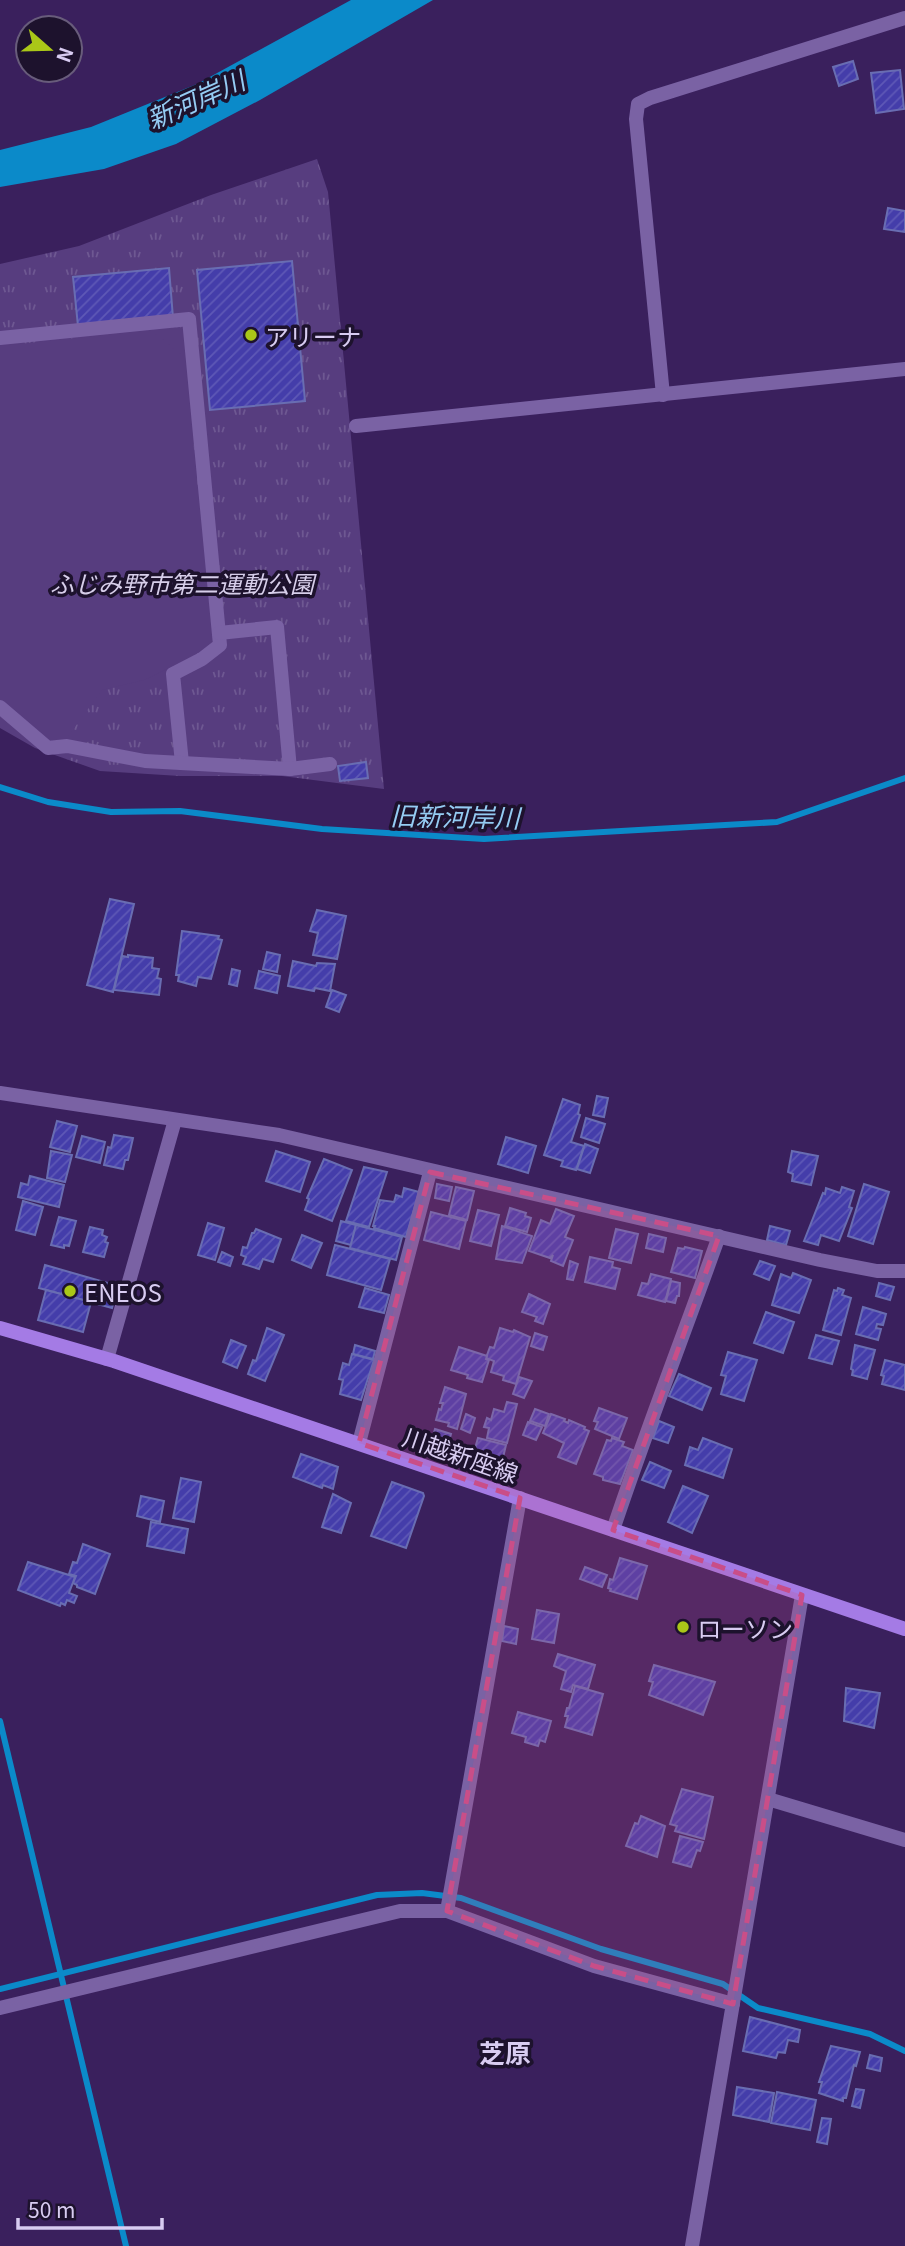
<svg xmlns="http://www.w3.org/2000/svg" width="905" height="2246" viewBox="0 0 905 2246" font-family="Georgia,'Noto Sans JP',serif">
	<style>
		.grass { fill: url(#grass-tufts) }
		.pitch { fill: #573d7f }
		.water { fill: #0b8ac9 }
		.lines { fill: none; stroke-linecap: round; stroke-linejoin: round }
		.stream { stroke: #0b8ac9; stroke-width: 6 }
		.building { fill: url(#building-hatch); stroke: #696db2; stroke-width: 2 }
		.minor { stroke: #7a62a4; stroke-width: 14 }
		.tertiary { stroke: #7a62a4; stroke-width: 14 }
		.secondary { stroke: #a47be5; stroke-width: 14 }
		.marked { fill: #c94e88; fill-opacity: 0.2; stroke: #c94e88; stroke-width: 5; stroke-dasharray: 14 9; stroke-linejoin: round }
		.poi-dot { fill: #aac718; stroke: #1d122d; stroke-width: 2.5 }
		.labels { text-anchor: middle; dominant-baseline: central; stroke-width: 7; stroke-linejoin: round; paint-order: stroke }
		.poi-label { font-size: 24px; fill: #d8ccf1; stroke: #1d122d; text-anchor: start }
		.park-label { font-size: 24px; font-style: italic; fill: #d7ceea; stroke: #1d122d }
		.street-label { font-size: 24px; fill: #d8ccf1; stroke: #1d122d }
		.water-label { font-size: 26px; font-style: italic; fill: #95ccf3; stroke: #1d122d }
		.neighbourhood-label { font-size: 26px; font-weight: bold; fill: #d8ccf1; stroke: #1d122d }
	</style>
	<defs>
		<pattern id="grass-tufts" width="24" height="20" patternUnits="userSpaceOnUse" patternTransform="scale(1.75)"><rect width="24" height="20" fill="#573d7f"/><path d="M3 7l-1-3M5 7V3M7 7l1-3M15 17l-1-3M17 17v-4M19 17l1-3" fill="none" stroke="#6e5892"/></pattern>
		<pattern id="building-hatch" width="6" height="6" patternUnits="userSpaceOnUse" patternTransform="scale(1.75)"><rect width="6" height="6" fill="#443daa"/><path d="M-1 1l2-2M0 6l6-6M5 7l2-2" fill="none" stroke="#5e58b6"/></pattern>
	</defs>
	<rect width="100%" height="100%" fill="#3a205d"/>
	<path class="grass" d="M317,159l11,33 56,597 -102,-13h-102l-80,-5 -65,-23 -35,-20v-464l79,-18 132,-51z"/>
	<path class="pitch" d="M151,330l34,28 28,284 -21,15 -48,23 -42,10 -36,49 -16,2 -50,-40v-355z"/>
	<path class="water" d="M351,0h82l-173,100 -84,44 -72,25 -104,18v-37l91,-23 106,-43z"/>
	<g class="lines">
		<g class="stream">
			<path d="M0,787l48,15 63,10 69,-1 142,18 162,10 293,-17 128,-44"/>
			<path d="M0,1721l126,525"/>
			<path d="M0,1989l377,-94 45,-2 39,5 140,51 122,35 35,24 112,26 35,17"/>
		</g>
	</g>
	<g class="building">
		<path d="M853,61l5,18 -19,7 -6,-19z"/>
		<path d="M900,70l4,39 -28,4 -5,-40z"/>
		<path d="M888,208l17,3v21l-21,-3z"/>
		<path d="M292,261l13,140 -95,9 -13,-140z"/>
		<path d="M169,268l4,50 -95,8 -5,-49z"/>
		<path d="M366,762l2,16 -28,3 -2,-15z"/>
		<path d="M110,899l24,5 -21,88 -26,-7z"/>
		<path d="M317,910l29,6 -9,43 -24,-4 5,-22 -8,-2z"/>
		<path d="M182,931l37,5 -1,3 4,1 -11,39 -13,-2 -2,9 -18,-5 1,-6h-3z"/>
		<path d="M267,952l13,3 -3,17 -14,-3z"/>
		<path d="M128,955l25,3 -1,10 7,1 -2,9 4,1 -2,16 -45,-5 8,-34 6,1z"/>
		<path d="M293,961l23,5 1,-3 18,1 -5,27 -15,-3 -1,3 -26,-5z"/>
		<path d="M232,969l8,2 -3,15 -8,-2z"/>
		<path d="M259,971l21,5 -3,17 -22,-5z"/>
		<path d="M332,990l14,5 -7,17 -13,-5z"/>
		<path d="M597,1096l11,2 -4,19 -11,-2z"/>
		<path d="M563,1099l17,6 -2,9 2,1 -9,27 13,4 -8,24 -15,-4 2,-5 -19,-6z"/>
		<path d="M586,1118l19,6 -6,19 -18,-6z"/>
		<path d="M57,1121l20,5 -7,26 -20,-5z"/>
		<path d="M114,1135l19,3 -5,22h-3l-2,9 -19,-4 4,-18 3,1z"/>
		<path d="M82,1136l23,6 -5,21 -24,-6z"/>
		<path d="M506,1137l30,9 -8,27 -30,-9z"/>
		<path d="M585,1144l13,5 -8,24 -13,-4z"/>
		<path d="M51,1151l21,4 -7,27 -18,-4z"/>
		<path d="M276,1151l34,11 -10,30 -34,-11z"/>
		<path d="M792,1151l26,5 -7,29 -19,-4 1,-7 -5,-2z"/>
		<path d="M324,1159l28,11 -20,51 -27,-11 4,-11 -2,-1z"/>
		<path d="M364,1167l23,5 -18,55 -23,-6z"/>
		<path d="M30,1176l34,9 -5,22 -41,-10 3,-14 7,2z"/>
		<path d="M437,1184l15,3 -3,14 -14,-3z"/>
		<path d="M864,1184l25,8 -16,52 -25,-8z"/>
		<path d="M456,1187l18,4 -7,29 -18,-5z"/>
		<path d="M842,1187l12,4 -5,16 3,1 -13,33 -18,-6 -3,10 -14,-4 19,-48 2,1 1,-6 14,5z"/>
		<path d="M404,1188l15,4 -13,45 -32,-9 1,-2h-2l7,-26 14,2 2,-7 6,2z"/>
		<path d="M23,1201l20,6 -8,28 -19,-5z"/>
		<path d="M510,1208l16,5 -1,3 6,2 -4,14 -22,-6z"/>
		<path d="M556,1209l18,7 -9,21 8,3 -10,26 -12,-5 2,-6 -3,3 -21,-7 12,-31 9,4z"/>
		<path d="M478,1210l21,5 -8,31 -21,-5z"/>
		<path d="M431,1212l35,9 -7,28 -35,-9z"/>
		<path d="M59,1217l17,4 -7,25 -5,-1v3l-13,-3z"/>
		<path d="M341,1221l15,4 -5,20 -15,-4z"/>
		<path d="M208,1223l16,5 -9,32 -17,-5z"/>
		<path d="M356,1225l46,12 -6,23 -46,-12z"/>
		<path d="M502,1226l30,10 -10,27 -26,-4z"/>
		<path d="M770,1226l20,5 -4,14 -19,-5z"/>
		<path d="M90,1227l13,3 -1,5 5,2 -2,5 3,1 -4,14 -21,-5z"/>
		<path d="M256,1229l25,10 -8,23 -10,-3 -4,10 -16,-5 3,-7 -5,-2 2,-8 4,1 5,-15h2z"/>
		<path d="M616,1229l22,5 -7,29 -22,-5z"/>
		<path d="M649,1234l17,4 -3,14 -17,-4z"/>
		<path d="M302,1235l20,8 -11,25 -19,-8z"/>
		<path d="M335,1245l55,14 -9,31 -54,-15z"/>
		<path d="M685,1247l17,4 -7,27 -24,-6 7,-24 6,1z"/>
		<path d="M222,1252l11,5 -3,9 -12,-4z"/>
		<path d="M590,1257l23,5 -1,5 8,2 -5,20 -30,-7z"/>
		<path d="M570,1261l8,3 -5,16 -6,-1z"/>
		<path d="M760,1261l15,5 -6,14 -15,-6z"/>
		<path d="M45,1265l73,21 -6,22 -73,-20z"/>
		<path d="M793,1273l18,7 -12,33 -27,-8 9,-31 10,4z"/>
		<path d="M651,1274l20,5 -6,23 -27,-7 4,-12 6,1z"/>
		<path d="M671,1281l9,2 -1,13h-2l-2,7 -9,-2z"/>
		<path d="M879,1283l15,4 -4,13 -14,-4z"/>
		<path d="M365,1288l24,7 -5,18 -25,-6z"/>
		<path d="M838,1288l6,2 -2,5 9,3 -10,37 -18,-5 11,-40 3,1z"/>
		<path d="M46,1290l45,12 -8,30 -45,-12z"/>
		<path d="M529,1294l21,10 -7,20 -8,-3 2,-4 -15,-5z"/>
		<path d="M863,1307l23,7 -3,11 -6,-1 -1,4 5,1 -3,11 -22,-6z"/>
		<path d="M766,1312l28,10 -11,31 -29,-10z"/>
		<path d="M267,1328l17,7 -19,46 -17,-7 5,-14 3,1z"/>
		<path d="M500,1328l13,4 1,-2 16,7 -14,47 -13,-4 1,-4 -13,-4 3,-11 -8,-3 4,-11 4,1z"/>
		<path d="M535,1333l12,4 -4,13 -12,-4z"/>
		<path d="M816,1335l23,6 -7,23 -23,-6z"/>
		<path d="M231,1340l15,6 -9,22 -14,-6z"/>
		<path d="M355,1345l20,6 -2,8 -20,-5z"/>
		<path d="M855,1345l20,5 -8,29 -15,-4 1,-5 -2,-1z"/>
		<path d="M459,1347l28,9 -1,3 3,1 -7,22 -15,-4 1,-3 -17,-5z"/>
		<path d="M728,1352l29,8 -13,41 -23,-7 5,-18 -5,-1z"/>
		<path d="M352,1354l22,6 -13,40 -21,-6 3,-14 -4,-1 4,-16 6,2z"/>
		<path d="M885,1360l20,5v25l-23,-6 2,-8 -3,-1z"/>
		<path d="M679,1374l32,14 -9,22 -33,-14z"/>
		<path d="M519,1377l13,4 -8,17 -11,-4z"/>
		<path d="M445,1387l21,7 -9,35 -9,-3 1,-3 -13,-3 3,-11 2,1 2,-7h-3z"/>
		<path d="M507,1402l10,2 -10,39 -20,-5 2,-10 -5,-1 3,-9 4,2 3,-11 10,3z"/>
		<path d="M599,1408l28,10 -8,21 -24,-10 3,-7 -4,-1z"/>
		<path d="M535,1409l14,5 -4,12 -15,-5z"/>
		<path d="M466,1414l9,4 -5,15 -9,-4z"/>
		<path d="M551,1414l14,5 -1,2 4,2 1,-3 16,7 -1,2 5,2 -13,33 -18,-7 6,-14 -21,-10z"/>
		<path d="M659,1421l15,6 -6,16 -15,-5z"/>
		<path d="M528,1422l14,5 -6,13 -13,-5z"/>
		<path d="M435,1429l16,5 -4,14 -16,-5z"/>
		<path d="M478,1438l28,7 -6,25 -21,-6 1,-3 -8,-2z"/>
		<path d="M612,1438l12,4 -2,4 11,4 -13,34 -17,-4v-3l-9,-3 13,-34 4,1z"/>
		<path d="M703,1438l29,11 -9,29 -38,-13 5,-18 8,3z"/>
		<path d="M301,1454l37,13 -5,22 -10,-4 -1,3 -29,-11z"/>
		<path d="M650,1462l21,9 -7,17 -22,-8z"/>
		<path d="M181,1478l20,4 -7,40 -21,-4z"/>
		<path d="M392,1482l31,11 1,3 -18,52 -35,-12z"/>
		<path d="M683,1486l25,10 -16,37 -24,-11z"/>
		<path d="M333,1494l18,9 -10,30 -19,-6z"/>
		<path d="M141,1496l23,5 -4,21 -23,-6z"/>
		<path d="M151,1522l37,7 -4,24 -37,-7z"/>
		<path d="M83,1544l27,10 -15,40 -18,-7v-2l-4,-2 3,-7 -7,-2 4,-12 4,1z"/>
		<path d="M620,1558l27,8 -10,33 -27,-8 1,-2 -3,-1 2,-9 3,1z"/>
		<path d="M28,1562l47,15 -6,16 8,3 -3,7 -7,-3 -2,5 -4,-2 -1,3 -42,-16z"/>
		<path d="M585,1567l22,8 -5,12 -22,-8z"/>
		<path d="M537,1610l22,4 -5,29 -22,-4z"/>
		<path d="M504,1626l14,3 -2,15 -14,-3z"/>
		<path d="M558,1654l37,11 -7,24 -15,-4 -2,7 -10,-3 5,-18 -12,-5z"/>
		<path d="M654,1665l61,17 -12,33 -54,-20 4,-13 -4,-1z"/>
		<path d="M575,1686l28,8 -11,41 -27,-8 3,-11h-3l2,-8h2z"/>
		<path d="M846,1688l34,5 -6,35 -30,-7z"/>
		<path d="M518,1712l33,9 -6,21 -5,-2 -2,6 -13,-4 1,-5 -14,-4z"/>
		<path d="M682,1789l31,8 -9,42 -29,-8 2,-5 -7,-2z"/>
		<path d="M641,1816l24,10 -8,31 -31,-11 9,-23 3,1z"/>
		<path d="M680,1836l23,6 -3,9 -3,-1 -6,17 -18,-5z"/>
		<path d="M750,2017l50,13 -2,12 -10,-2 -3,13 -7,-1 -2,6 -33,-7z"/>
		<path d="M831,2046l29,6 -4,14 -2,-1 -8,33h-3v3l-24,-8 3,-11h-3z"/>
		<path d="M870,2055l12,3 -2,13 -13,-3z"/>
		<path d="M737,2087l37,6 -5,29 -36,-7z"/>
		<path d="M856,2089l8,1 -4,18 -8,-2z"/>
		<path d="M777,2092l39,8 -6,30 -39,-7z"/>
		<path d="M822,2118l9,1 -4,25 -10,-2z"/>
	</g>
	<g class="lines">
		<g class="minor">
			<path d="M0,338l189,-19 31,326 -18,14 -29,15 9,89"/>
			<path d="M663,395l-27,-276 2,-15 12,-6 255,-80"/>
			<path d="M219,633l58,-6 13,142"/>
			<path d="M0,707l48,41 19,-2 78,15 145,8 40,-5"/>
			<path d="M0,1093l279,42 541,125 57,11h28"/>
			<path d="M107,1359l68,-239"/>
			<path d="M359,1443l71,-271"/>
			<path d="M613,1530c33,-99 71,-196 106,-294"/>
			<path d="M768,1799l137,41"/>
			<path d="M447,1911l73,-413"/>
			<path d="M0,2008l400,-97h47l147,55 139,38"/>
		</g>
		<g class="tertiary">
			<path d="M356,426l549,-57"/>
			<path d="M692,2246l110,-651"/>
		</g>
		<path class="secondary" d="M0,1328l114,33 791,268"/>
	</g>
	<path class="marked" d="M430,1172l289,64 -106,294 189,65 -69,409 -139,-38 -147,-55 73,-413 -161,-55z"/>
	<g class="poi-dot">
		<circle cx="251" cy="335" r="7"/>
		<circle cx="70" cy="1291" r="7"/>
		<circle cx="683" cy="1627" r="7"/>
	</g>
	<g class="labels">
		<g class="poi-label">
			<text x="265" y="335">アリーナ</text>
			<text x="84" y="1291">ENEOS</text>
			<text x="697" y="1627">ローソン</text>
		</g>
		<g class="park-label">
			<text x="182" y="582">ふじみ野市第二運動公園</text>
		</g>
		<g class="street-label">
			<text transform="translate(461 1454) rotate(19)">川越新座線</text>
		</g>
		<g class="water-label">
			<text transform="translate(195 98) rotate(-24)">新河岸川</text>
			<text transform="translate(455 815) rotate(1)">旧新河岸川</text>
		</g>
		<g class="neighbourhood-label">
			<text x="505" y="2051">芝原</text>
		</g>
	</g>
	<g transform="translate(49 49) rotate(110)"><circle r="33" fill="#1d122d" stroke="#685c7b" stroke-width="2"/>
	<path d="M0-5L12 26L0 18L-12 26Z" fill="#aac718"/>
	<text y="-10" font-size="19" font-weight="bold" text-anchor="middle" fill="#d8ccf1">N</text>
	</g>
	<path d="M18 2218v10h144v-10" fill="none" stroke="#d8ccf1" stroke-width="3.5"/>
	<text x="28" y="2218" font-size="21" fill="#d8ccf1" stroke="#1d122d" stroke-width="5" paint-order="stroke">50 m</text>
</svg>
